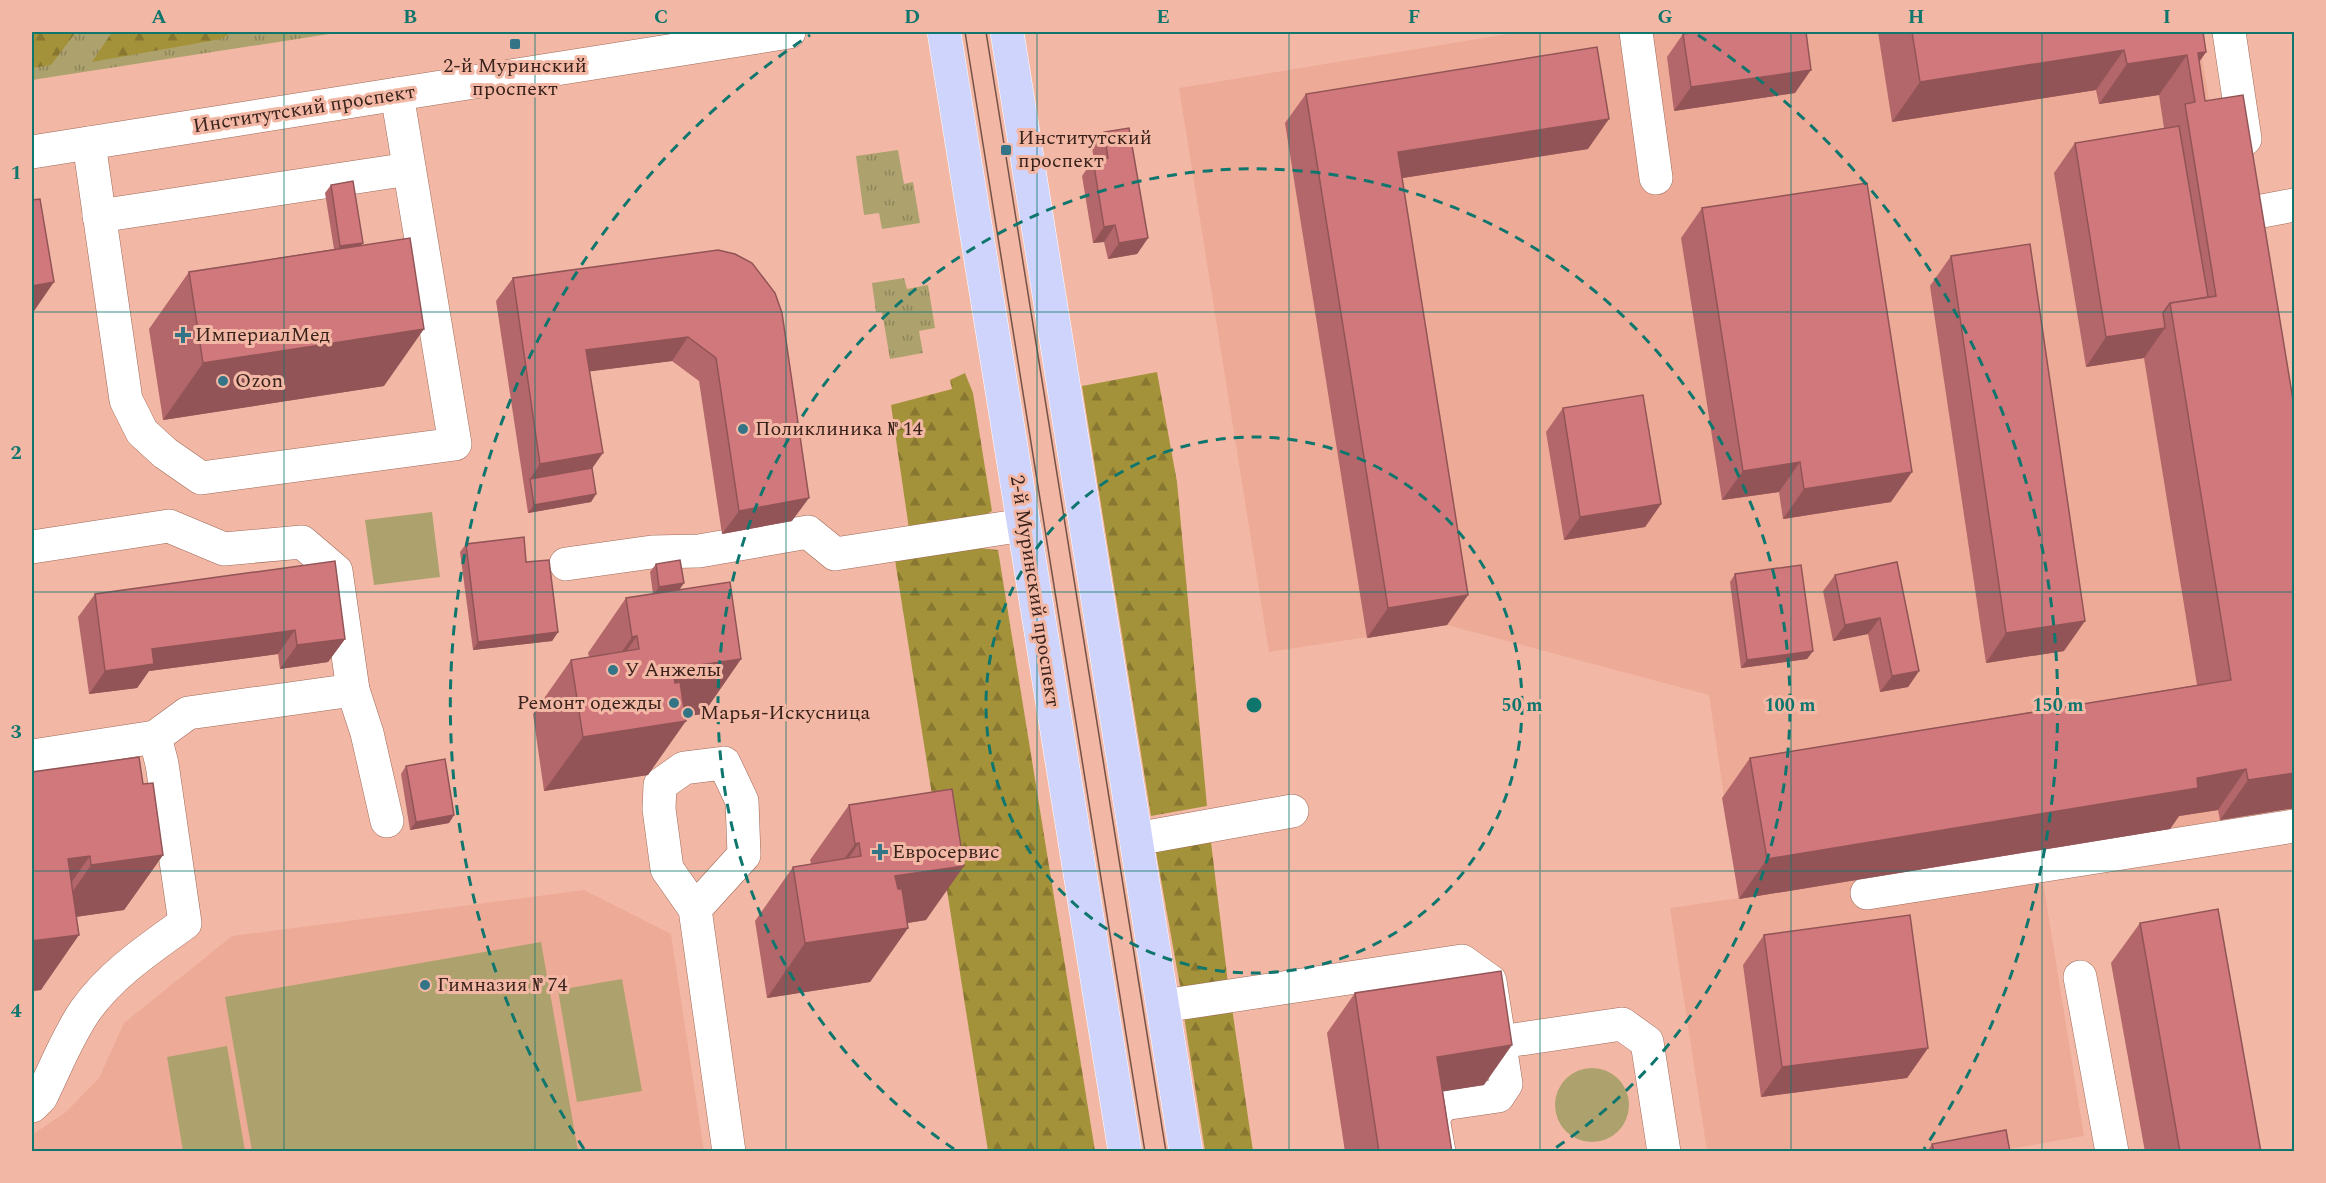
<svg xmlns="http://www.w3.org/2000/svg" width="2326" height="1183" viewBox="0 0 2326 1183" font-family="Spectral,serif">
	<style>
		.built { fill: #edaa96 }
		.grass { fill: url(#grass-tufts) }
		.forest { fill: url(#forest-firs) }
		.park { fill: #ada26e }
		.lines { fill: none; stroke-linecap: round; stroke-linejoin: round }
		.minor-casing { stroke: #9f6958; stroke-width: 34 }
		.major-casing { stroke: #fff; stroke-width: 34 }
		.minor { stroke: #fff; stroke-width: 33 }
		.major { stroke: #ced4fb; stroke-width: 33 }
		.tram { stroke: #735146; stroke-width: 1.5 }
		.wall { fill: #b3676a }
		.shaded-wall { fill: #925456 }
		.building { fill: #d0787b; stroke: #925456; stroke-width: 1.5 }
		.grid { fill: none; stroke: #0f766e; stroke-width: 1.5; stroke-opacity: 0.55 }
		.ring { fill: none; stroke: #0f766e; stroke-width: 3; stroke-dasharray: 10 8 }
		.poi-dot { fill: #337587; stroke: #f3b8a5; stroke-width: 2 }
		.labels { text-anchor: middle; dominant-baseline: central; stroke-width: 6; stroke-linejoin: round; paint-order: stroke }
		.poi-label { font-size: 20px; fill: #39221b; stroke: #f3b8a5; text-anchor: start }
		.street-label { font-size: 20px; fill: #39221b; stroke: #f3b8a5 }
		.centre { fill: #0f766e; stroke: #f3b8a5; stroke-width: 3 }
		.ring-label { font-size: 18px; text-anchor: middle; font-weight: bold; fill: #0f766e; stroke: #f3b8a5; stroke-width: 6; stroke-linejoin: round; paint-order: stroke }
		.neatline { fill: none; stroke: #0f766e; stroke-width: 2 }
		.grid-label { font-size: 20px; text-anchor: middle; font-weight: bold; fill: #0f766e }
	</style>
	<defs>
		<pattern id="grass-tufts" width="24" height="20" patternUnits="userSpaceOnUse" patternTransform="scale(1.5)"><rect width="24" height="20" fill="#ada26e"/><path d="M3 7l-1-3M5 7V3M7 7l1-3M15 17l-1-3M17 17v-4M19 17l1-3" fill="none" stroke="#8e845a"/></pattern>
		<pattern id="forest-firs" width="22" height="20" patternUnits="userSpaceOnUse" patternTransform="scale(1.5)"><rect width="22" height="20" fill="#a4923a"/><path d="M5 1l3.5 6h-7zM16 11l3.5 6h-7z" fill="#877730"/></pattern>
	</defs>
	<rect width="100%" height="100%" fill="#f3b8a5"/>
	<g class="built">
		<path d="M1520,32h678l96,592v184l-256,43 46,285 -81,14 -296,1 -37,-243 69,-10 -30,-203 -262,-70 -178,27 -90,-564z"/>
		<path d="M584,890l87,44 33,217 -672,1v-17l34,-23 33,-34 25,-55 108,-87z"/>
	</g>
	<g class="grass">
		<path d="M32,32h310l-310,48z"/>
		<path d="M898,150l6,34 9,-2 7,41 -38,6 -3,-16 -15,2 -8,-59z"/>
		<path d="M904,278l3,11 21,-4 7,43 -16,3 4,22 -33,6 -8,-47h-6l-4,-29z"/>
	</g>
	<g class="forest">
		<path d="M32,32h44l-25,33 -19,3z"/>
		<path d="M112,32h120l-11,7 -129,23z"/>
		<path d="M1157,372l20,110 30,324 -56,10 -69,-430z"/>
		<path d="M965,373l8,20 19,118 -15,9 -68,9 -18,-124 61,-16 -2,-9z"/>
		<path d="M980,548l18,2 97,601h-107l-93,-591z"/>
		<path d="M1211,842l17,141 -47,8 -25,-139z"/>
		<path d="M1232,1008l21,143h-48l-21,-135z"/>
	</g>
	<g class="park">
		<path d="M432,512l8,65 -66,8 -9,-65z"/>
		<path d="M541,942l37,209h-326l-27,-154z"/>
		<path d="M622,979l20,112 -65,11 -19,-112z"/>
		<path d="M227,1046l18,105h-62l-16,-94z"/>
		<circle cx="1592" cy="1105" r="37"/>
	</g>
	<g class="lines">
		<defs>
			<g id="minor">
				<path d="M1636,32l20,146"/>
				<path d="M2229,32l16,107"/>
				<path d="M89,143l37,257 16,32 23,21 36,25 254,-34 -58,-350"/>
				<path d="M32,152l757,-120"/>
				<path d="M2257,212l37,-7"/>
				<path d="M99,216l310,-47"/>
				<path d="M32,547l137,-21 55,23 78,-7 34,29 17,119 14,43 20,88"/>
				<path d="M566,564l86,-12 47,-1 109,-19 27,22 189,-29"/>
				<path d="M32,756l123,-19 33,-24 165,-23"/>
				<path d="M1136,839l156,-28"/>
				<path d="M1867,893l427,-67"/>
				<path d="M695,909l49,-54 -2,-54 -18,-38 -40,5 -24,17 -1,24 8,60 28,40 34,243"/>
				<path d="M2080,977l32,175"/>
				<path d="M1163,1006l299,-45 28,20 16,103 -8,12 -55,8 -10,14 6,34"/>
				<path d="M1500,1042l122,-18 25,18 17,110"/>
				<path d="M32,1106l9,-9c14,-28 26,-60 44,-86 26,-37 64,-62 100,-88l-23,-159 -7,-27"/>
			</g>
			<g id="major">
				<path d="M944,32l181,1120"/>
				<path d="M1007,32l179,1120"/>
			</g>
		</defs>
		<use href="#minor" class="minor-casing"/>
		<use href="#major" class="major-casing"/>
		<use href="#minor" class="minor"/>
		<use href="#major" class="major"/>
		<g class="tram">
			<path d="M965,32l180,1120"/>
			<path d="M986,32l180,1120"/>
		</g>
	</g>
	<g class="wall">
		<path d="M1878,32h325l3,20 -7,10 96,746 -75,12 -2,-10 -39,6 -9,13 -431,70 -17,-101 28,-40 447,-73 -53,-327 -58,9 -32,-194 21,-30 89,-15 -5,-33 -60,9 -3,-14 -204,32z"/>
		<path d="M1683,34l112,59 -121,18 -7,-54z"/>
		<path d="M1306,94l282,55 -186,29 66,417 -21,30 -80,13 -82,-515z"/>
		<path d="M1104,132l44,106 -11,16 -29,5 -4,-17 -11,1 -11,-67 11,-16h1l-2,-12z"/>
		<path d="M331,185l32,58 -2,2 23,141 -221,34 -14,-91 40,-57 145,-23 -9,-56z"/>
		<path d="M1702,208l189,294 -108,17 -4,-27 -57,8 -41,-262z"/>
		<path d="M1951,256l113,395 -78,12 -56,-377z"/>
		<path d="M513,278l262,15 17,228 -70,13 -23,-153 -27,-20 -82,10 2,97 4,26 -5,8 -63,11 -32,-212z"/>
		<path d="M1563,408l98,96 -16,23 -81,13 -18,-108z"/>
		<path d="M466,544l60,18 32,70 -6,9 -79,9 -13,-98z"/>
		<path d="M1897,562l22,109 -11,16 -28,5 -12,-58 -35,7 -10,-50 12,-16z"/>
		<path d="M656,564l85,95 -38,55 -18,2 -37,59 -104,16 -11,-77 38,-54 18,-3 -1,-4 38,-55 27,-4 -3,-22z"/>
		<path d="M1735,574l78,77 -6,8 -66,9 -11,-86z"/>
		<path d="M95,594l250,45 -17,23 -48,7 -2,-15 -129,17 -12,17 -48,6 -11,-77z"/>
		<path d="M406,766l48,49 -5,8 -39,7 -9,-56z"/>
		<path d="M32,772l111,12 20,71 -39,55 -48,7 -35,73 -9,1z"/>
		<path d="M849,805l77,115 -18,3v5l-38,54 -103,16 -12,-77 38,-54 18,-3 -1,-4z"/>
		<path d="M2140,923l121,229h-116l-34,-189z"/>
		<path d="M1764,935l164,113 -21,30 -146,19 -18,-132z"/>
		<path d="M1355,993l129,92 -41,6 9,61h-107l-18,-119z"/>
		<path d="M1932,1144l78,8h-83z"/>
	</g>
	<g class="shaded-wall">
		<path d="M2124,50l-28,40 -204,32 28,-40z"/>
		<path d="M2206,52l-16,23 8,-22z"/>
		<path d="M2187,55l-28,40 -60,9 28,-40z"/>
		<path d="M1811,70l-16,23 -121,18 17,-24z"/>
		<path d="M1609,119l-21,30 -211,33 21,-30z"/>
		<path d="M1115,225l-11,17 -11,1 11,-16z"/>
		<path d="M1148,238l-11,16 -29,5 11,-16z"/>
		<path d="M363,243l-6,8 -22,3 5,-8z"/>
		<path d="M54,282l-22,32v-28z"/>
		<path d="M2165,328l-21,30 -58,9 20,-30z"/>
		<path d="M424,329l-40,57 -221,34 40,-57z"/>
		<path d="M688,337l-16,24 -102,13 16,-24z"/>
		<path d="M603,453l-17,24 -56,2 10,-15z"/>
		<path d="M1800,462l-21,30 -57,8 21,-29z"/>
		<path d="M1912,472l-21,30 -108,17 21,-30z"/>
		<path d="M596,494l-5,8 -63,11 6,-8z"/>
		<path d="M809,498l-17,23 -70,13 17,-23z"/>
		<path d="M1661,504l-16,23 -81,13 16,-23z"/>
		<path d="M684,583l-6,9 -25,4 6,-9z"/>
		<path d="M1468,595l-21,30 -80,13 21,-30z"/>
		<path d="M1880,618l-12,16 -35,7 12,-16z"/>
		<path d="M2085,621l-21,30 -78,12 20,-30z"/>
		<path d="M295,630l-17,24 -129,17 -12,17 -48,6 16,-23 47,-22z"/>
		<path d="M558,632l-6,9 -79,9 5,-8z"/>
		<path d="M637,636l-39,55 -4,1 38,-55z"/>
		<path d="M345,639l-17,23 -48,7 17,-24z"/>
		<path d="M1813,651l-6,8 -66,9 6,-8z"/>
		<path d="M741,659l-38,55 -68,10 38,-55z"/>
		<path d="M1919,671l-11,16 -28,5 12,-16z"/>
		<path d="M686,721l-38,54 -104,16 39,-54z"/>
		<path d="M2246,769l-28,41 -39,6 -9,13 -431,70 28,-40 430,-81z"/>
		<path d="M2295,773v35l-75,12 28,-40z"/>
		<path d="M454,815l-5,8 -39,7 6,-8z"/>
		<path d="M859,843l-38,55h-5l39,-54z"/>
		<path d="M163,855l-39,55 -71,10 38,-55z"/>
		<path d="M90,856l-38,54 16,-51z"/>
		<path d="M964,866l-38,54 -69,11 38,-55z"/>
		<path d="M908,928l-38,54 -103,16 38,-55z"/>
		<path d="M79,935l-38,55 -9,1v-50z"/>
		<path d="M1512,1045l-28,40 -75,12 28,-40z"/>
		<path d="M1928,1048l-21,30 -146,19 21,-30z"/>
	</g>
	<g class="building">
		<path d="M1698,32h108l5,38 -120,17 -8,-53z"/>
		<path d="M1912,32h291l3,20 -8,1 7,48 38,-6 52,317v361l-47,7 -2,-11 -49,9 1,10 -431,71 -17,-101 481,-78 -61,-377 46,-7 -31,-192 10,-2 -8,-47 -60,9 -3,-14 -204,32z"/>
		<path d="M1597,47l12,72 -211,33 70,443 -80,13 -82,-514z"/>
		<path d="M2179,126l29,171 -38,6 -7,10 2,15 -59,9 -31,-194z"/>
		<path d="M1129,128l19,110 -29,5 -4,-18 -11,2 -11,-67 15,-2 -4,-26z"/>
		<path d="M353,181l10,62 -23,3 -9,-61z"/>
		<path d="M1867,183l45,289 -108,17 -4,-27 -57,9 -41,-263z"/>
		<path d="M40,199l14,83 -22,4v-86z"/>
		<path d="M410,238l14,91 -221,34 -14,-91z"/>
		<path d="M2030,244l55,377 -79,12 -55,-377z"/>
		<path d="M718,250l17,4 17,9 23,30 7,20 27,185 -70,13 -23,-153 -28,-21 -102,13 17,103 -63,11 -27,-186z"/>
		<path d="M1643,395l18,109 -81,13 -17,-109z"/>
		<path d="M592,468l4,26 -62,11 -4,-26z"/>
		<path d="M524,537l2,25 23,-2 9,72 -80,10 -12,-98z"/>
		<path d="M680,560l4,23 -25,4 -3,-23z"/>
		<path d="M335,561l10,78 -48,6 -2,-15 -13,2 -130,17 2,15 -49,7 -10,-77z"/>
		<path d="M1897,562l22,109 -27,5 -12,-58 -35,7 -10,-50z"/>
		<path d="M1801,565l12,86 -66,9 -12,-86z"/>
		<path d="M730,582l11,77 -68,10 2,14 5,-1 6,39 -103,16 -12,-77 68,-11 -2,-13 -5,1 -6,-39z"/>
		<path d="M139,757l4,27 10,-1 10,72 -72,10 -1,-9 -22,3 11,76 -47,6v-169z"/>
		<path d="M445,759l9,56 -38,7 -10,-56z"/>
		<path d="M952,789l12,77 -69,10 3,13h4l6,39 -103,15 -12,-76 68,-11 -2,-13 -4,1 -6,-39z"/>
		<path d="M2218,909l43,243h-81l-40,-229z"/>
		<path d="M1910,915l18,133 -146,19 -18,-132z"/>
		<path d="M1501,971l11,74 -75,12 15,95h-73l-24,-159z"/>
		<path d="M2006,1130l4,22h-76l-2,-8z"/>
	</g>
	<path class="grid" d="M284,32v1120M535,32v1120M786,32v1120M1037,32v1120M1289,32v1120M1540,32v1120M1791,32v1120M2042,32v1120M32,312h2262M32,592h2262M32,871h2262"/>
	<g class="ring">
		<circle cx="1254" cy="705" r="268"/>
		<path d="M954 1149A536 536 0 1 1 1554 1149"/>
		<path d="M584 1149A804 804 0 0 1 810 35M1698 35A804 804 0 0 1 1924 1149"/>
	</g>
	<g class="poi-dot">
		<rect x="509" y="38" width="12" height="12" rx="3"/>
		<rect x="1000" y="144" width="12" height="12" rx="3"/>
		<path d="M180 326h6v6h6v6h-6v6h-6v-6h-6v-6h6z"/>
		<circle cx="223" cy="381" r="6"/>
		<circle cx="743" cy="429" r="6"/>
		<circle cx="613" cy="670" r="6"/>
		<circle cx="674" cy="703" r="6"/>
		<circle cx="688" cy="713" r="6"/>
		<path d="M877 843h6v6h6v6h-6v6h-6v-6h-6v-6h6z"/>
		<circle cx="425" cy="985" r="6"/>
	</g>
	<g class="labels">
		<g class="poi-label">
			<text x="515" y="66" text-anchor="middle">2-й Муринский<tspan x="515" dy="23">проспект</tspan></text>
			<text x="1018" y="138">Институтский<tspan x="1018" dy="23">проспект</tspan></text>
			<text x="195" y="335">ИмпериалМед</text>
			<text x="235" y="381">Ozon</text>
			<text x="755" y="429">Поликлиника № 14</text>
			<text x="625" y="670">У Анжелы</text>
			<text x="662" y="703" text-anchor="end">Ремонт одежды</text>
			<text x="700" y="713">Марья-Искусница</text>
			<text x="892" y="852">Евросервис</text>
			<text x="437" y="985">Гимназия № 74</text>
		</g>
		<g class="street-label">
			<text transform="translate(304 109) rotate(-9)">Институтский проспект</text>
			<text transform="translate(1035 591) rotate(81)">2-й Муринский проспект</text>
		</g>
	</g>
	<circle cx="1254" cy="705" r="9" class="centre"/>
	<g class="ring-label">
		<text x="1522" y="711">50 m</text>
		<text x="1790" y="711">100 m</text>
		<text x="2058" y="711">150 m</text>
	</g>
	<rect width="2326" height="1183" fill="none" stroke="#f3b8a5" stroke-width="66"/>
	<rect x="33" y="33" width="2260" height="1117" class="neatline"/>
	<g class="grid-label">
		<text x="159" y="23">A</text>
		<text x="410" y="23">B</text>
		<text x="661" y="23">C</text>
		<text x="912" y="23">D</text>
		<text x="1163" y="23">E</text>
		<text x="1414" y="23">F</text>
		<text x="1665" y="23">G</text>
		<text x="1916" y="23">H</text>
		<text x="2167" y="23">I</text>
		<text x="16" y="179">1</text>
		<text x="16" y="459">2</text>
		<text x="16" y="738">3</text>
		<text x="16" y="1017">4</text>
	</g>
</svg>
